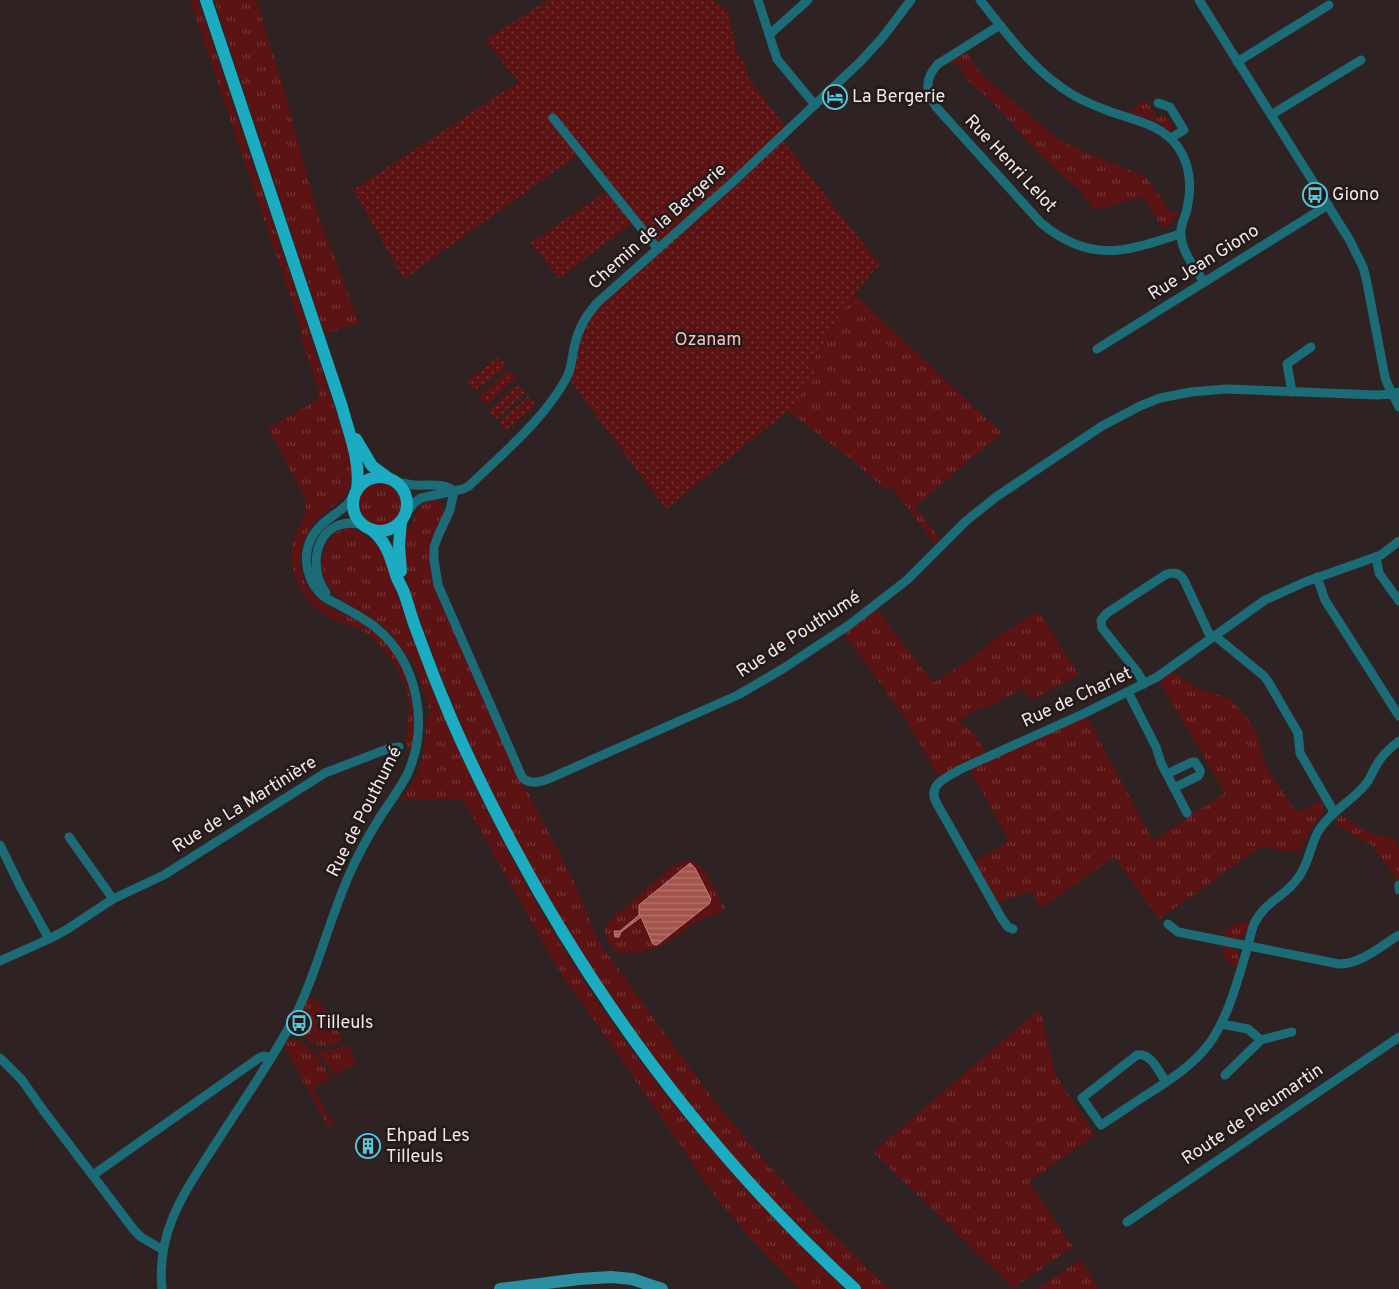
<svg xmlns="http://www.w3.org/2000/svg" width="1399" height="1289" viewBox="0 0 1399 1289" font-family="Overpass,sans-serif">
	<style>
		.grass { fill: url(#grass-tufts) }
		.garden { fill: url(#garden-dots) }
		.water { fill: url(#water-rules); stroke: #bb807b }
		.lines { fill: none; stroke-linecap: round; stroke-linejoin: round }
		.minor { stroke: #1c6c78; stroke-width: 9 }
		.secondary { stroke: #2c8f9f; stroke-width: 12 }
		.primary { stroke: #1bacc1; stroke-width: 12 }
		.labels { text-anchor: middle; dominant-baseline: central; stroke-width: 5; stroke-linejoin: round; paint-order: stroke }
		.poi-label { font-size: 18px; fill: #efe8e7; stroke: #241a19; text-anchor: start }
		.street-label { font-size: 18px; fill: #efe8e7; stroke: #241a19 }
		.park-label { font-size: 18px; fill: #f1c2bd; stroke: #241a19 }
	</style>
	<defs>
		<pattern id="grass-tufts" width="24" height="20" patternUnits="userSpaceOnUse" patternTransform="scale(1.25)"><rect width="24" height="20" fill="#5b1413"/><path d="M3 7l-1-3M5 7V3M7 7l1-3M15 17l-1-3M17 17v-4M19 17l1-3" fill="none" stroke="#733635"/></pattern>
		<pattern id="garden-dots" width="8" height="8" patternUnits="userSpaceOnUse" patternTransform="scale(1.25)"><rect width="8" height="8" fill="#5b1413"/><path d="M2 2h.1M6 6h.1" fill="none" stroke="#733635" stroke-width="1.8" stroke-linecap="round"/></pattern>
		<pattern id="water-rules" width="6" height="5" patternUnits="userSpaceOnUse" patternTransform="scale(1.25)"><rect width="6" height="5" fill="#a5544d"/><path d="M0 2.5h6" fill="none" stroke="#b6756f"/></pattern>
	</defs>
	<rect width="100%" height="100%" fill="#2e2322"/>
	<g class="grass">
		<path d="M190,0h8l151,451c2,10 5,21 2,30 -5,20 -15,23 -29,34 -19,15 -27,43 -18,65 12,27 39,31 60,45 42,26 56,79 47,125l-5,-4c0,-17 5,-34 2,-50 -5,-20 -26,-54 -45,-65 -7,-4 -16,-6 -25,-9 -22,-9 -37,-26 -44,-49 -3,-10 -3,-20 -1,-30 4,-15 15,-28 13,-43l-38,-72 50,-28 1,-8 -16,-49 -3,-17z"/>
		<path d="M214,0h42l27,87 34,124 42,112 -34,11z"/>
		<path d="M968,51v4l14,20 80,67 84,35 26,37 8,-1 -16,17 -20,-33 -49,13 -16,-20 -38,-35 -51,-55 -20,-17 -10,-14 3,-3 -3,-3 -4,2 -7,-2z"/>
		<path d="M1146,100l11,18 8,-4 9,15 -4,2 -11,-8 -31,-12z"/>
		<path d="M854,294l148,139 -87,74 25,32 -5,5 -44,-58 -6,3 -39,-34 -58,-44 29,-37 -6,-11z"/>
		<circle cx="380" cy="504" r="22"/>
		<path d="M435,499l4,3 5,8c-1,8 -6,14 -9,21 -8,21 -5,41 1,62l73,161 9,24 9,12 49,96 21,53 62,87 60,81 44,52 54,59 72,71h-24c-81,-71 -153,-153 -217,-240 -90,-123 -166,-258 -217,-401 -13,-34 -34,-78 -25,-115 1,-5 5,-8 7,-12 7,-14 5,-18 22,-22z"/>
		<path d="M347,527c5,1 26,12 29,15 13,12 21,51 27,69 12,33 23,67 38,100 36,82 76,163 123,239 77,125 175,238 281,339h-45l-50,-51 -33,-39 -123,-179 -29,-40 -14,-23 -88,-158 -63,1c7,-10 15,-20 19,-31 6,-17 7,-35 7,-52l4,-1 -3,-17 -16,-43 -3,1c-7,-9 -13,-19 -21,-27 -23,-22 -75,-34 -64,-76 4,-14 11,-22 24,-27z"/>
		<path d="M877,609l56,74 34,-22 32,-25 39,-25 41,64 -48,25 -8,-12 -37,21 -2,-3 -25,15 15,12 12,20 -47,25 -31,-55 -25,-36 -39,-53z"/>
		<path d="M1173,671l12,10 12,7 31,10 12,11 9,12 7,11 8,29 6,13 25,36 5,2 20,-12 3,6v6l-10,13 -12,24c-14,4 -25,2 -37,-4l-105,74 -45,-62 -72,51 -12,-17 -36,13 -23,-40 38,-23 -41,-75 117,-53 68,128 72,-48 -66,-112z"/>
		<path d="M1340,815l32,19 21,4 6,10v31l-1,2 -25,-35 -36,-20 2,-4 -3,-2z"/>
		<path d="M690,860c18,8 24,30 34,46v5c-9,3 -18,6 -26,10 -12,8 -23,18 -35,24 -10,5 -36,11 -46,7 -8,-4 -11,-15 -12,-23l8,-12 59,-50 10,-5z"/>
		<path d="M1242,921l9,3c-7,16 -10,16 -27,13l1,-6z"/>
		<path d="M1223,945c15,3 19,7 14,23 -10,-5 -15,-12 -14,-23z"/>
		<path d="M309,998h3l6,2 24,38v3c-13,6 -26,7 -38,-3 -3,-3 -6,-6 -7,-10 -1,-8 7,-24 12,-30z"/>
		<path d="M1040,1009l16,67 39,59 -66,47 44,65 -60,41 -140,-136z"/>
		<path d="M293,1039c14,1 31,27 39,38l-19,11 21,36 -6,3 -43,-79c-1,-6 3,-8 8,-9z"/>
		<path d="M346,1045l3,1 4,6 -2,1 6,10 -22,12 -20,-26 14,2z"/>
		<path d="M1081,1259l18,30h-62z"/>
	</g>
	<g class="garden">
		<path d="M548,0h165l15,11 8,38 11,21v6l38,51 -2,14 97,124c-29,27 -48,64 -69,98l6,11 -29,37 -122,98 -95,-127 -5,-16 8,-34 7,-17 16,-18 56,-49 -21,-25 -73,56 -29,-36 77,-52 -29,-36 -174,124 -51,-89 165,-108 -33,-42z"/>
		<path d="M499,357l8,9 -33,25 -7,-10z"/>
		<path d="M509,370l7,8 -29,27 -8,-8z"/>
		<path d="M518,384l7,9 -29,27 -8,-9z"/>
		<path d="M528,396l8,9 -31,26 -7,-8z"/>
	</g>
	<path class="water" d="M690,863l5,5 16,31 -2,5 -52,41 -4,-1 -12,-27 -20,15 -2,5h-4l-1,-6h6l19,-16v-10z"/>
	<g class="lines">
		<g class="minor">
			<path d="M758,0l19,59 38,46"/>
			<path d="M980,0c28,35 53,71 93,95 12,7 25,12 38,17 23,8 52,13 67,35 13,19 14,40 9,62 -2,8 -7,17 -6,25 0,17 14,34 23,48"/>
			<path d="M1199,0l150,239 14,28 3,11 19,99c3,11 10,20 14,30"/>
			<path d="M1000,25l-62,39c-14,15 -13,28 -1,44l104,115c50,41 83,29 139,11"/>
			<path d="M769,35l39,-35"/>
			<path d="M1237,62l92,-57"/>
			<path d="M1158,103l12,4 14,23 -13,8"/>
			<path d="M1271,115l90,-55"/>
			<path d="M553,118l105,131"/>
			<path d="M1097,349l231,-144"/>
			<path d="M1292,392l-5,-28 24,-17"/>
			<path d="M395,481c7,2 13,4 20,4 13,1 28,-3 39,6"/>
			<path d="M454,491l-4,19 -12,26 -4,11v13l4,25 84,192c10,12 30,0 42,-5l174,-77 46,-27 65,-43 58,-45 59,-59 30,-24 106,-71 38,-20 20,-8 31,-6 35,-3 151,6 15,-1 7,-2"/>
			<path d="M405,515l9,-12 7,-5 42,-9 6,-3c34,-33 75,-66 98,-109 5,-9 5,-23 8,-33 4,-17 11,-28 22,-41l137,-122 126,-119 22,-24 29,-38"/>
			<path d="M1376,557l3,16 20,28"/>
			<path d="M1317,577l8,23 74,116"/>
			<path d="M326,593c-22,-31 -6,-80 37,-68"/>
			<path d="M1215,636l49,40 5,7 29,50 2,20 34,59"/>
			<path d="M1144,684l-6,-11 -36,-45 -1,-8 6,-7 58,-38c7,-3 14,-3 19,5l27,58"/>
			<path d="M1128,692l28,55 5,16 26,50"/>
			<path d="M1167,774l25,-12h3l5,8v3l-2,3 -24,12"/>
			<path d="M69,837l44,62"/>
			<path d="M0,845l20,41 29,53"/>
			<path d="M1399,885v5"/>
			<path d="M1168,924l10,8 161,32c22,0 42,-18 60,-29"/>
			<path d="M1013,929l-5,-2 -6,-8 -66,-117c-9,-18 12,-25 25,-33l124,-56 72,-36 108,-77 40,-18 76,-27 18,-14"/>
			<path d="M0,961l49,-22 17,-9 47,-31 51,-24 161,-102 65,-25 9,-1"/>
			<path d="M1221,1024l27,5 13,11"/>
			<path d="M0,1058l22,22 21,30 91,120 7,7 22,13"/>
			<path d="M1225,1075l36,-35 31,-8"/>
			<path d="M1166,1082c-7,-10 -15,-30 -29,-27l-55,43 19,27c16,-10 31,-21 47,-31 22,-14 45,-29 61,-50 20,-28 29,-65 39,-98 2,-7 3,-15 6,-22 11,-23 31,-27 44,-46 11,-14 12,-33 21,-48 12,-19 32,-28 46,-45 5,-5 7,-13 11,-19 5,-10 14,-18 23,-25"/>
			<path d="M93,1175l166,-117 5,-2 7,2"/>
			<path d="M1127,1222l272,-185"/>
			<path d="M162,1289c-6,-61 25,-100 56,-149 25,-39 52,-77 74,-118 24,-46 36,-99 57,-147 9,-21 21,-42 33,-61 9,-13 18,-26 25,-39 23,-50 11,-113 -32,-148 -11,-9 -23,-15 -36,-22 -5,-3 -11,-5 -16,-9 -15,-13 -21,-36 -13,-55 7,-16 19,-22 32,-32 5,-4 9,-9 12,-14"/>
		</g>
		<path class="secondary" d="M500,1289l79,-10 32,-2 21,2 30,10"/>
		<g class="primary">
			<path d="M206,0l136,407c7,27 19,54 15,83"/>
			<path d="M356,439l16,27 15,11"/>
			<circle cx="380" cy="504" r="27"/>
			<path d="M372,530c17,15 18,28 25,48 2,4 4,8 6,12 5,13 8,26 13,39 9,24 18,49 28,72 14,36 31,70 48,104 92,182 213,347 363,484"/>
			<path d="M401,571l-2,-25 2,-25"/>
		</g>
	</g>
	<defs>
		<symbol id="hotel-ring" viewBox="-11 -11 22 22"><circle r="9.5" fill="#241a19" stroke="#54cade" stroke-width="1.5"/><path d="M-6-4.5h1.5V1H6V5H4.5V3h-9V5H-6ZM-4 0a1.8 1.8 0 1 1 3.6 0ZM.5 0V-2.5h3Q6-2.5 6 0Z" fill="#54cade"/></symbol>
		<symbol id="bus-ring" viewBox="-11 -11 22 22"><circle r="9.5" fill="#241a19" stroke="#54cade" stroke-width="1.5"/><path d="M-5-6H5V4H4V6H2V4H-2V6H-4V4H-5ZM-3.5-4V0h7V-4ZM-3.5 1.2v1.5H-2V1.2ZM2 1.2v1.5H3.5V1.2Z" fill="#54cade"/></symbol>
		<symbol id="building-ring" viewBox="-11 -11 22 22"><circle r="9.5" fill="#241a19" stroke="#54cade" stroke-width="1.5"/><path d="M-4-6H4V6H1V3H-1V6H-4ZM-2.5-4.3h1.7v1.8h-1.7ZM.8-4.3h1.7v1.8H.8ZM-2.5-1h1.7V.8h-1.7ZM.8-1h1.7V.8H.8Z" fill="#54cade"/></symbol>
	</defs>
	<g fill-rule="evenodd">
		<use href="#hotel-ring" x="821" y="83" width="28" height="28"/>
		<use href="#bus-ring" x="1301" y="181" width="28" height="28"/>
		<use href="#bus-ring" x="285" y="1009" width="28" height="28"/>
		<use href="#building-ring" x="354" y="1132" width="28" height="28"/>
	</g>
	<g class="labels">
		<g class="poi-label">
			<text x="852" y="97">La Bergerie</text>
			<text x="1332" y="195">Giono</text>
			<text x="316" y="1023">Tilleuls</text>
			<text x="386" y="1136">Ehpad Les<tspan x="386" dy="21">Tilleuls</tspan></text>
		</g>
		<g class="street-label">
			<text transform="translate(1010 164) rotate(47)">Rue Henri Lelot</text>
			<text transform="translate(658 227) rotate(-42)">Chemin de la Bergerie</text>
			<text transform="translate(1204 263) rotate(-32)">Rue Jean Giono</text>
			<text transform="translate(799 635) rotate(-33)">Rue de Pouthumé</text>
			<text transform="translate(1077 698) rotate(-25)">Rue de Charlet</text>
			<text transform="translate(245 805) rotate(-32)">Rue de La Martinière</text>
			<text transform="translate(365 812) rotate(-63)">Rue de Pouthumé</text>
			<text transform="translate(1253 1115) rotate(-34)">Route de Pleumartin</text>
		</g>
		<g class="park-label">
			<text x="708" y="340">Ozanam</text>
		</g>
	</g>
</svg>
